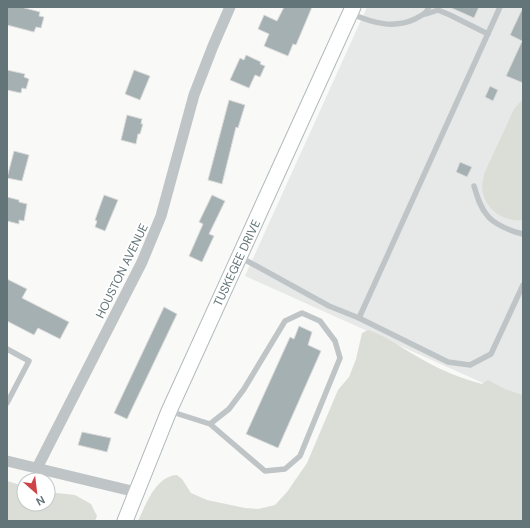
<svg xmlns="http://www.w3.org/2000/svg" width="530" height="528" viewBox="0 0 530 528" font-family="'DM Sans',sans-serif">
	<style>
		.built { fill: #e7e9e8 }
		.green { fill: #dbded7 }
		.building { fill: #a4b0b2; stroke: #dbdbda }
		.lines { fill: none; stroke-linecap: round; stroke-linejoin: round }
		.secondary-casing { stroke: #b2babc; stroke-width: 17 }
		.lane { stroke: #bfc5c7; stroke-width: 5.5 }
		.street { stroke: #bfc5c7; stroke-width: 11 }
		.secondary { stroke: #fff; stroke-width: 15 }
		.labels { text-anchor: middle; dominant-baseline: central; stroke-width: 4; stroke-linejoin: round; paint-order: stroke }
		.street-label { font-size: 12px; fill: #637579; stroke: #fff }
	</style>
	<rect width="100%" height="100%" fill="#f9f9f8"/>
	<path class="built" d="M367,7h156v394l-278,-125z"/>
	<g class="green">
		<path d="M523,99v121c-21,2 -40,-12 -41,-34 0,-4 2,-8 2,-12l30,-65z"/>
		<path d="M368,330c21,7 38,21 57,31 20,11 36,17 57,23l6,-4 17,9 18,6v126h-385c8,-17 18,-45 39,-46l5,4 9,14 16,7 38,8 13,1 17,-4 12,-13 20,-29 31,-73 11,-13 7,-18 6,-26z"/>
		<path d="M7,481l17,5v18h24v-12l27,3 16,9 6,12 -2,5h-88z"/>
	</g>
	<g class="building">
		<path d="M7,7h14l19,5 -1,4 5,1 -3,11 -5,-1 -2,5 -27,-7z"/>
		<path d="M284,7h28l-16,38 -3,-1 -5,12 -24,-10 5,-12 -11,-5 6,-14 13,6z"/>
		<path d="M449,7h30l-5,11z"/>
		<path d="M523,7v76l-17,-7 16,-35 -12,-6z"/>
		<path d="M246,55l15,7 -1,2 5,2 -5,11 -5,-2 -6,13 -19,-8 10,-22 4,2z"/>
		<path d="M7,70l18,4 -1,3 5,2 -3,10 -4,-1 -1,5 -14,-3z"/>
		<path d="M134,70l16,6 -10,24 -15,-6z"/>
		<path d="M490,86l8,4 -5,11 -8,-4z"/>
		<path d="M229,100l16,5 -7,23 -2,-1 -14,57 -14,-4z"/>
		<path d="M127,115l15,4 -1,5h2l-3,10h-2l-2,10 -15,-4z"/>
		<path d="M14,151l15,4 -7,26 -15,-3z"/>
		<path d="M460,162l12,5 -5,10 -11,-5z"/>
		<path d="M104,195l14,5 -13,31 -10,-4 2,-6 -2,-1z"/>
		<path d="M212,195l13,6 -16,33 5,2 -12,26 -13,-6 14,-32 -4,-2z"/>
		<path d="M7,197l12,3v2l8,2 -3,17 -5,-1v4l-12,-3z"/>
		<path d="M7,279l20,10 -5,9 47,24 -9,17 -22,-11 -4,7 -27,-14z"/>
		<path d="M164,307l13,7 -50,105 -13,-6z"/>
		<path d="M299,326l13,6 -4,13 13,6 -43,97 -32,-14 44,-97 4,2z"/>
		<path d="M82,432l29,6 -4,14 -29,-7z"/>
	</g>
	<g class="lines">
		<defs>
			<path id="secondary" d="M125,521l44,-110 184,-404"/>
		</defs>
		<use href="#secondary" class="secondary-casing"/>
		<g class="lane">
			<path d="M500,7l-141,311 89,44 22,3 21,-11 32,-69"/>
			<path d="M352,14c21,9 42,15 63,5 7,-4 11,-5 14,-12"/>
			<path d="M426,14l12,-4 12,5 38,19"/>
			<path d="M474,186c3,10 6,21 13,29 6,9 26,17 36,19"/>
			<path d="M240,257l89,49 30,12"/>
			<path d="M7,349l22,12 -22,42"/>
			<path d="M169,411l41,13 19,-15 15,-20 41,-68 17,-8 18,8 15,20 5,17 -40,98 -15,13 -20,2 -55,-47"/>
		</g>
		<g class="street">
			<path d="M7,461l129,31"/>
			<path d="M37,468l105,-206 19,-46 33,-121 19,-49 17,-39"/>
		</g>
		<use href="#secondary" class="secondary"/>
	</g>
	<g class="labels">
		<g class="street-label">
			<text transform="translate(237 263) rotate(-65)">TUSKEGEE DRIVE</text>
			<text transform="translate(122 271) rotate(-64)">HOUSTON AVENUE</text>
		</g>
	</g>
	<rect width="530" height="528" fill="none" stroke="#637579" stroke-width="16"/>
	<g transform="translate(36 492) rotate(152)"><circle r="19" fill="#ffffff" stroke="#c1c8c9"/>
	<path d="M0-3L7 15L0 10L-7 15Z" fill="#ce4346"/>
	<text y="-6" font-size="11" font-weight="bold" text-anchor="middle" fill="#637579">N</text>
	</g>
</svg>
